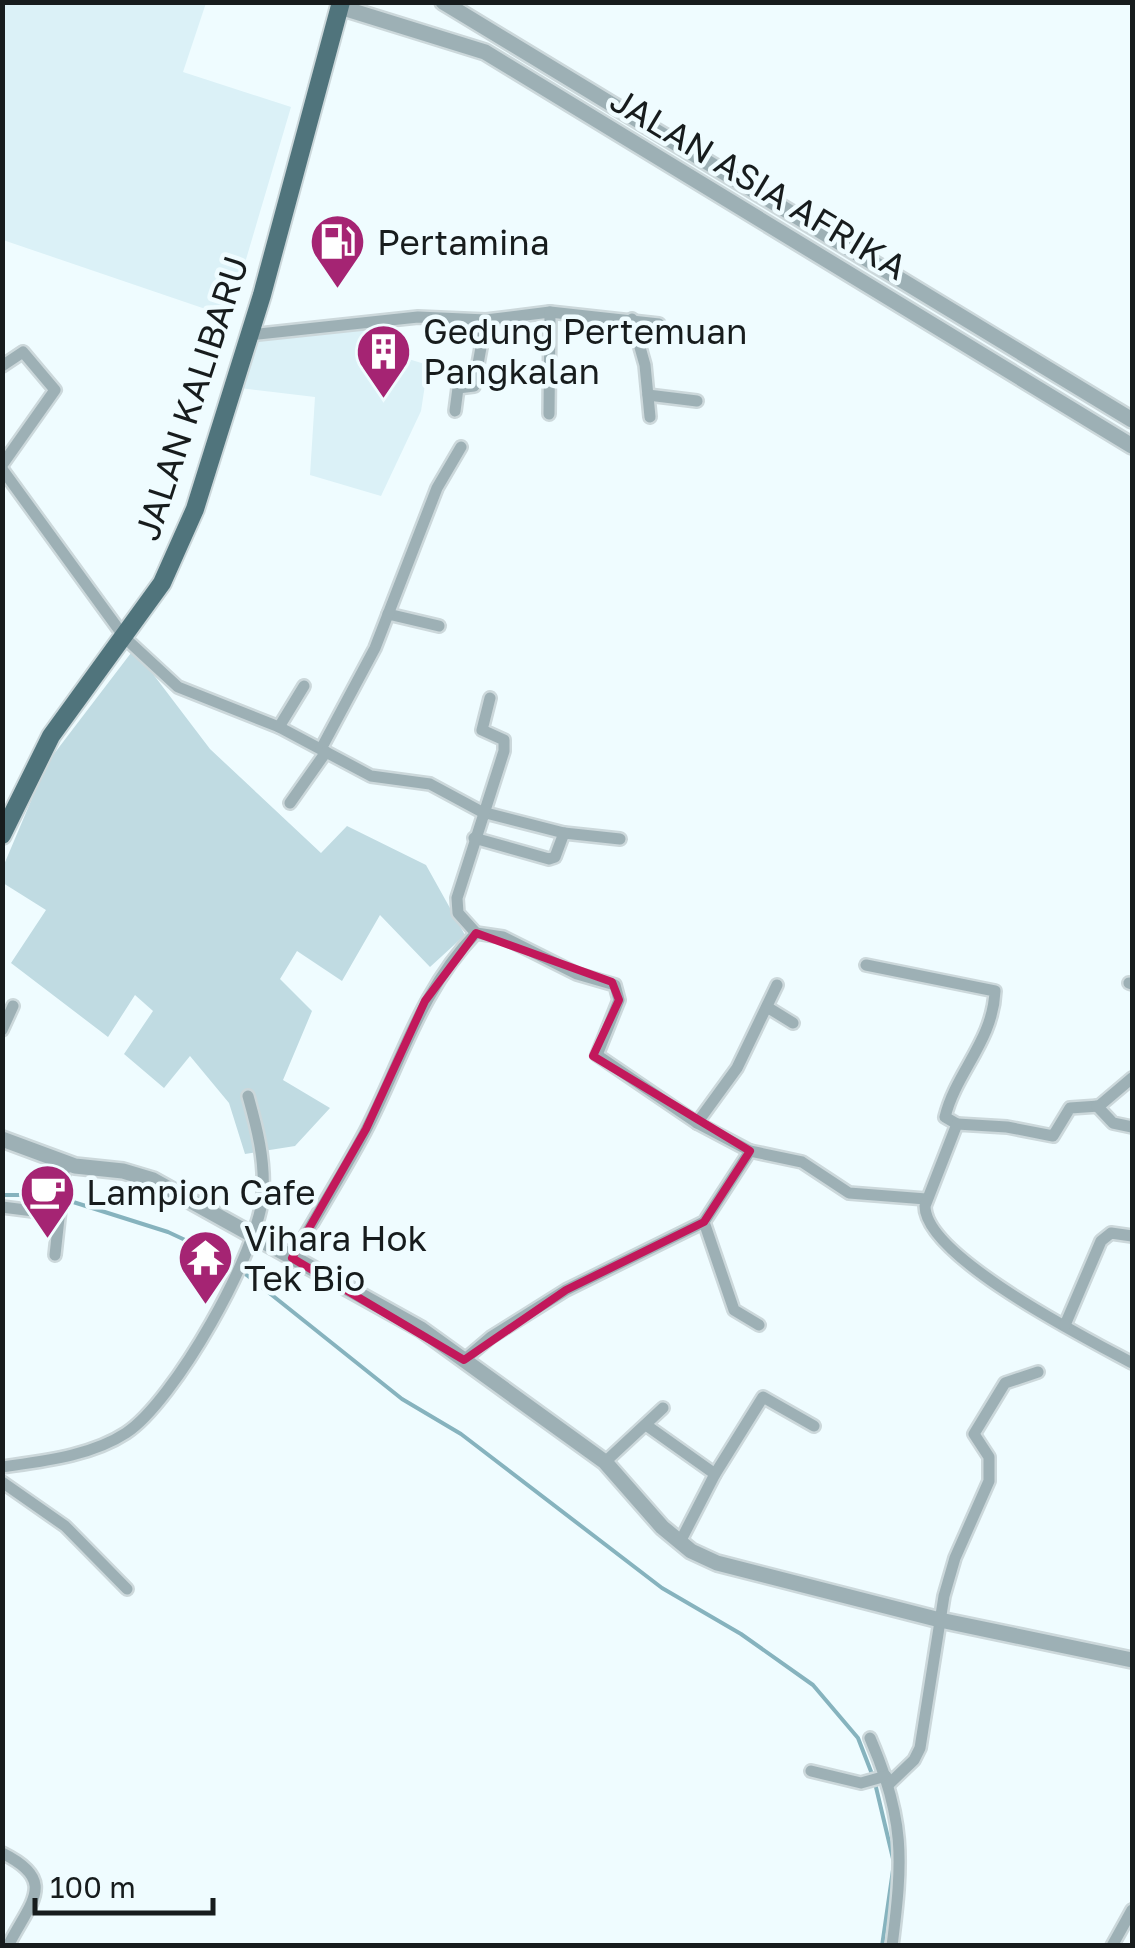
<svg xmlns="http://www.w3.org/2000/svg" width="1135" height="1948" viewBox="0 0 1135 1948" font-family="'Golos Text',sans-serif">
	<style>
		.built { fill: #dbf1f7 }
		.green { fill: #c0dbe2 }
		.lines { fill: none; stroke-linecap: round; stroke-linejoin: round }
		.stream { stroke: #86b3be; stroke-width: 4 }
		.minor-casing { stroke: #ccd8db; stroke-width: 16 }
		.tertiary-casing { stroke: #ccd8db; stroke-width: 20 }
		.primary-casing { stroke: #ccd8db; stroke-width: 22 }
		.minor { stroke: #9db0b5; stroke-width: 11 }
		.tertiary { stroke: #9db0b5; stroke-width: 15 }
		.primary { stroke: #50747c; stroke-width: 18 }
		.marked { fill: none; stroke: #c2185b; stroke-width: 8; stroke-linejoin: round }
		.labels { text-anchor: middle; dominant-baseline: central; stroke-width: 9; stroke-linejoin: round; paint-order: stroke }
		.street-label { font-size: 35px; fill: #171c1d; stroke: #effcff }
		.poi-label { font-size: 35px; fill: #171c1d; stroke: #effcff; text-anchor: start }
	</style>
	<rect width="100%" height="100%" fill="#effcff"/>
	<g class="built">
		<path d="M3,2l203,1 -23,69 108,35 -62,210 -226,-77z"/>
		<path d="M383,322l9,32 36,11 -7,46 -40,85 -71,-21 5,-78 -75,-9 12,-51z"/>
	</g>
	<path class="green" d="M134,649l76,100 111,104 26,-27 79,39 39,70 -35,32 -50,-52 -38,66 -45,-30 -17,28 32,32 -29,69 47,28 -35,38 -50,8 -16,-51 -39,-47 -26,32 -40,-34 29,-43 -18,-16 -27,42 -97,-74 35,-53 -43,-27v-16l44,-104z"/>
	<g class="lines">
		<g class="stream">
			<path d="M2,1195h49l117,37 60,28 174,139 59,35 201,154 79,46 72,51 45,53 14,36"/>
			<path d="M875,1783l19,80 -12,83"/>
		</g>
		<defs>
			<g id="minor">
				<path d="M632,319l13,46 5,52"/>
				<path d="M250,335l168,-18 68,3 64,-8 109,12"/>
				<path d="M2,366l21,-14 32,38 -53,75"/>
				<path d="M648,395l49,6"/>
				<path d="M455,411l3,-23 16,-2 12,-66"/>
				<path d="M549,414l1,-102"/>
				<path d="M2,469l123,169 53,49 101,40 92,49 59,8 52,28 82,21 56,6"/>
				<path d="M388,614l51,12"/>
				<path d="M279,727l25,-41"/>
				<path d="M321,749l54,-101 62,-160 24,-41"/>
				<path d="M290,803l36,-51"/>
				<path d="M474,838l75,21 6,-2 9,-24"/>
				<path d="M476,933l27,4 74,37 38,11 4,15 -22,55 100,68 53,28 52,11 47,31 77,6"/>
				<path d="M866,965l129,26c-2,50 -39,81 -50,126l12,7"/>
				<path d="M1129,983l3,1"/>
				<path d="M767,1007l26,16"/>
				<path d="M2,1030l11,-24"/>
				<path d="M1132,1078l-33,28 -29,2 -17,28 -46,-9 -50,-3 -32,82c0,51 163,133 207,157"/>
				<path d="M1097,1106l16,17 19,4"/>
				<path d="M697,1123l40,-55 40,-83"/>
				<path d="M2,1207l55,7"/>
				<path d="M704,1222l30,88 25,15"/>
				<path d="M55,1255l10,-92"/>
				<path d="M292,1258c24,-42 50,-83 73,-126 36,-69 55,-141 111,-199l-18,-20 -1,-15 47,-147v-11l-22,-10 8,-32"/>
				<path d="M1065,1325l36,-84 10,-8 21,3"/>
				<path d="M464,1360l27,-23 75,-47 138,-68 46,-71"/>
				<path d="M646,1425l69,49"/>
				<path d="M605,1462l58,-54"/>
				<path d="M2,1467c41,-6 89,-11 124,-34 48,-31 134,-183 137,-240 2,-34 -6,-65 -15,-97"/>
				<path d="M2,1482l63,44 62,63"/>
				<path d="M680,1542l35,-68 48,-77 51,29"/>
				<path d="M870,1738c35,81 33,121 22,208"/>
				<path d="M811,1771l50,12 25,-7"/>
				<path d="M889,1784l25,-24 6,-12 24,-152 11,-38 34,-77v-24l-15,-23 31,-51 33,-11"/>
				<path d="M2,1853c57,28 28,49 6,93"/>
				<path d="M1112,1946l20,-36"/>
			</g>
			<g id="tertiary">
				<path d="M443,2l689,418"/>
				<path d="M340,7l145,45 647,394"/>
				<path d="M2,1139l73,27 48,5 30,9 268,149 184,133 57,65 29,24 26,12 223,57 192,40"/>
			</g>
			<path id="primary" d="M2,835l49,-99 111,-153 33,-74 67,-214 79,-293"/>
		</defs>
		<use href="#minor" class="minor-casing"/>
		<use href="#tertiary" class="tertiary-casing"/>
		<use href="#primary" class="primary-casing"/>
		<use href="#minor" class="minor"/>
		<use href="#tertiary" class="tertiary"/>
		<use href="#primary" class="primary"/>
	</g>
	<path class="marked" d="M476,933l136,49 7,18 -26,56 157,95 -46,71 -138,68 -102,70 -172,-102 74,-129 59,-128z"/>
	<defs>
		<symbol id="fuel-pin" viewBox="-11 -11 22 30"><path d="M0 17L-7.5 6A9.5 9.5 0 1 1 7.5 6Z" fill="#a52473" stroke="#effcff"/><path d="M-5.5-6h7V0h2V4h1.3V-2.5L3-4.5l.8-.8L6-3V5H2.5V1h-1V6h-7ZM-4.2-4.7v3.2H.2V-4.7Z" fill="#fff"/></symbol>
		<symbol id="building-pin" viewBox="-11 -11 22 30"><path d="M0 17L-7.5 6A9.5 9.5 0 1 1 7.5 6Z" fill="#a52473" stroke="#effcff"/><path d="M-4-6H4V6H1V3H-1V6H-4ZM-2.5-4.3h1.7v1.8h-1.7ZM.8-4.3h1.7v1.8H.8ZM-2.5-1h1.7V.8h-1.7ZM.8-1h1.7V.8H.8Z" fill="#fff"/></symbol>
		<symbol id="cafe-pin" viewBox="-11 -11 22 30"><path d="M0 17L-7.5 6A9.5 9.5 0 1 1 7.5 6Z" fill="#a52473" stroke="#effcff"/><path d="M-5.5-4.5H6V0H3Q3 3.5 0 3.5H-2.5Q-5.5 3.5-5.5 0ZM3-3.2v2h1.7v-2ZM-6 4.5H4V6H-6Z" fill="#fff"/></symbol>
		<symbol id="temple-pin" viewBox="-11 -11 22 30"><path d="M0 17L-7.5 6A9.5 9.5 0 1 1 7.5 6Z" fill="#a52473" stroke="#effcff"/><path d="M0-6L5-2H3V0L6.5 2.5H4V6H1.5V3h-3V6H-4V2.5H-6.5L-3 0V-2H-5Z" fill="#fff"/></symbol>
	</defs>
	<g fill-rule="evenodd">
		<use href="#fuel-pin" x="306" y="210" width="63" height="86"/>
		<use href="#building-pin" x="352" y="320" width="63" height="86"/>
		<use href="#cafe-pin" x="16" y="1160" width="63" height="86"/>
		<use href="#temple-pin" x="174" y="1226" width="63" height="86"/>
	</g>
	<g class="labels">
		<g class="street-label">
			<text transform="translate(759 183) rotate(31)">JALAN ASIA AFRIKA</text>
			<text transform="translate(191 398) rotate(-72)">JALAN KALIBARU</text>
		</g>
		<g class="poi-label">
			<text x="377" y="242">Pertamina</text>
			<text x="423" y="331">Gedung Pertemuan<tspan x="423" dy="40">Pangkalan</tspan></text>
			<text x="86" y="1192">Lampion Cafe</text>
			<text x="244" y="1238">Vihara Hok<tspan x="244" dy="40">Tek Bio</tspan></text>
		</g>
	</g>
	<rect width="1135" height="1948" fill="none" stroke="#171c1d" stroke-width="10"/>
	<path d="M35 1898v15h178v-15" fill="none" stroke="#171c1d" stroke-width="5"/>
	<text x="50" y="1898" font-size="30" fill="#171c1d" stroke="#effcff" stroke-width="8" paint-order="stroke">100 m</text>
</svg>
